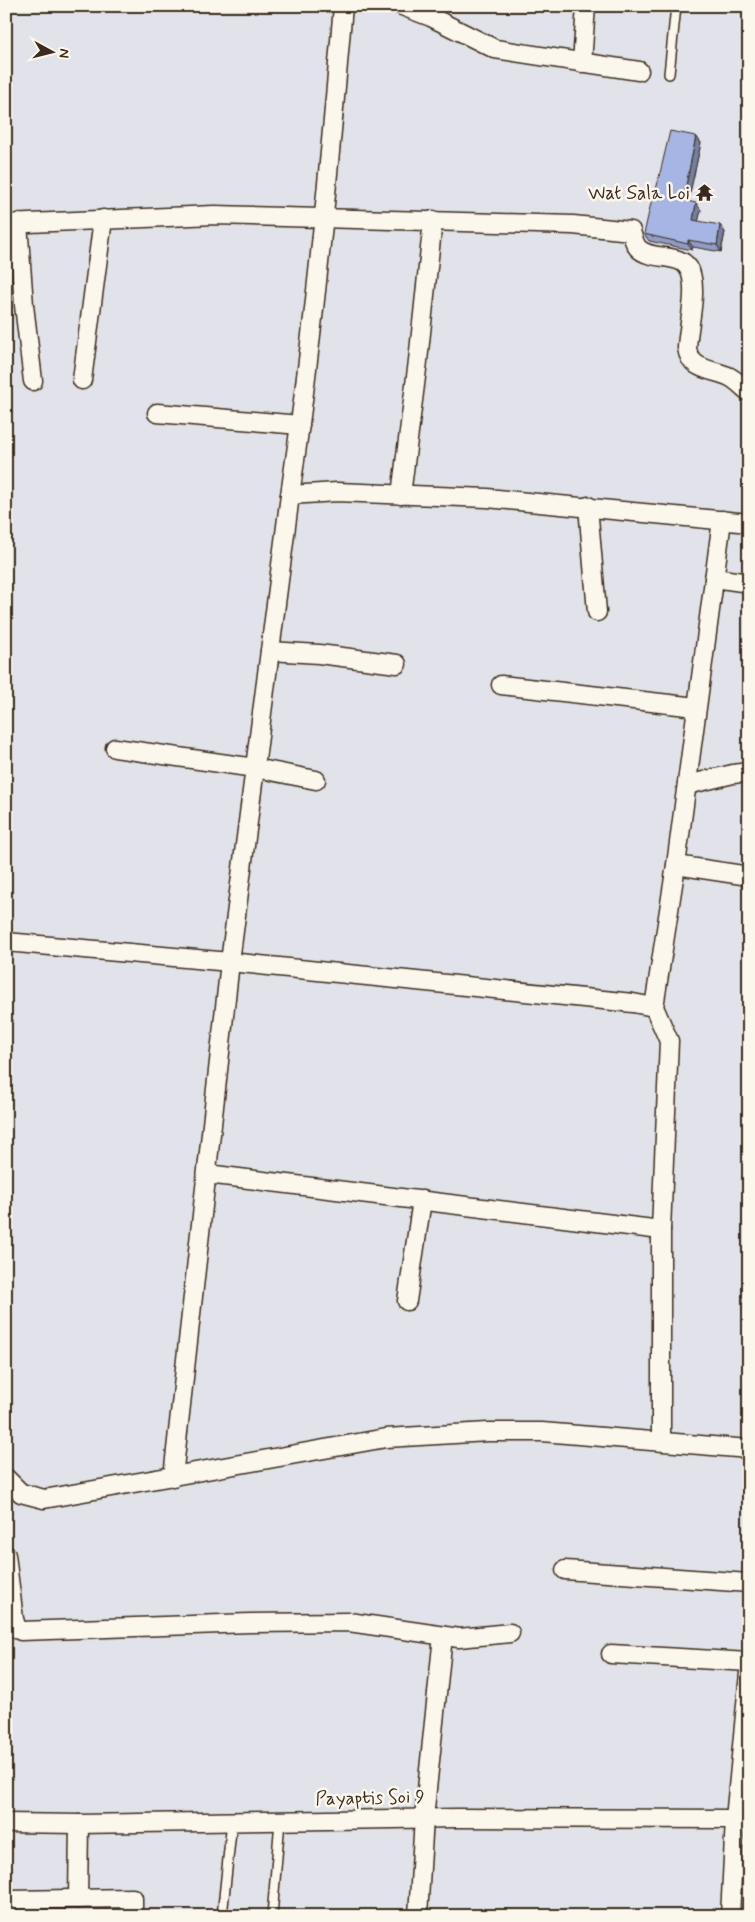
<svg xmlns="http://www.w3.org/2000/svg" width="755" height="1922" viewBox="0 0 755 1922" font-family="Mynerve,sans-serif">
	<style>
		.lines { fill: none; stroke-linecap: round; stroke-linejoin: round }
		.lane-casing { stroke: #3b2a1e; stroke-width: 12 }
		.street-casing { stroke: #3b2a1e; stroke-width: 21 }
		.lane { stroke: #fbf7ec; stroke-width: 9 }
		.street { stroke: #fbf7ec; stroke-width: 18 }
		.wall { fill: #909cc4; stroke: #3b2a1e }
		.shaded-wall { fill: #757fa0; stroke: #3b2a1e }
		.building { fill: #a7b5e4; stroke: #3b2a1e }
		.labels { text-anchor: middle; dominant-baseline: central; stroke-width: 5; stroke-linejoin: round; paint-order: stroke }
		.poi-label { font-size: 19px; fill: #3b2a1e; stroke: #fbf7ec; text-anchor: end }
		.street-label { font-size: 19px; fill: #3b2a1e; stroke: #fbf7ec }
	</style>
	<rect width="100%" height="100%" fill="#e2e3ea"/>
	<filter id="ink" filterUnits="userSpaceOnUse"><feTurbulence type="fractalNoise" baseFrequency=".02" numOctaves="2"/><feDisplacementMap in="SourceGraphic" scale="10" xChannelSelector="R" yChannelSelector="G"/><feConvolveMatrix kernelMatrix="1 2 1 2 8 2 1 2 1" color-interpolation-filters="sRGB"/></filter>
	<g filter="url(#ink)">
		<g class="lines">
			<defs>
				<g id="lane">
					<path d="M669,74l7,-68"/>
					<path d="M222,1916l10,-95"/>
					<path d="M272,1916l8,-95"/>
				</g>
				<g id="street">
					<path d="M402,6l29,11 64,32 144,22"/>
					<path d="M582,63l4,-57"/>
					<path d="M18,223l6,82 9,76"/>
					<path d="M6,224l208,-9 359,10 58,6c2,6 3,12 7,17 13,14 44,3 52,23 8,20 -2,55 -3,77 3,23 26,21 43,29 7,4 13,10 19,15"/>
					<path d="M82,380l21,-161"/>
					<path d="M157,413l143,12"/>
					<path d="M290,495l47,-3 150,6 262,25"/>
					<path d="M401,495l17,-134 15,-141"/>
					<path d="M588,506l9,106"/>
					<path d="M714,578l35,5"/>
					<path d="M270,651l49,3 78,10"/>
					<path d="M501,685l195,22"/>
					<path d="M115,748l140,20 61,12"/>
					<path d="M687,785l46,-11 16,-2"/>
					<path d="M676,865l73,11"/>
					<path d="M6,942l224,20 403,41 21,4"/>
					<path d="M207,1174l454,56"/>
					<path d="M407,1301l15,-101"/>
					<path d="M661,1441v-211l8,-189 -15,-34 22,-142 46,-345"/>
					<path d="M173,1477l57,-515 60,-467c24,-162 39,-325 53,-489"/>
					<path d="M6,1478l15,15 23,6 342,-61 102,-6h54l207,17"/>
					<path d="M6,1555l8,64 3,10 4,2 229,-8 99,-1 110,16 51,-5"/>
					<path d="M565,1570l184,13"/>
					<path d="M611,1654l138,8"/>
					<path d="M6,1823l73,1 378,-6 278,1"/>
					<path d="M78,1899l1,-75"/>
					<path d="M6,1908l4,-8 123,-2v18"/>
					<path d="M418,1916l6,-98 19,-182"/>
					<path d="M730,1916l5,-97 14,-146"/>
				</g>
			</defs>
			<use href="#lane" class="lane-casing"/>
			<use href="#street" class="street-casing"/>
			<use href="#lane" class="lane"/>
			<use href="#street" class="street"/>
		</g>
		<path class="wall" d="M696,136l5,7 -13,58 13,9 -3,11 27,11 -4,20 -28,-5 -1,3 -43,-9 -5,-7z"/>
		<g class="shaded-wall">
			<path d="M696,136l5,7 -14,64 -4,-7z"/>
			<path d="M696,203l5,7 -4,17 -4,-7z"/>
			<path d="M720,225l5,7 -4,20 -4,-7z"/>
			<path d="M688,240l5,7 -1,3 -4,-6z"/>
		</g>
		<g class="building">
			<path d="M749,16v17l-3,-1z"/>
			<path d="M670,131l26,5 -13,64 13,3 -3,17 27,5 -3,20 -29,-5v4l-44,-10 9,-40h2z"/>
		</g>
	</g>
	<defs>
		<symbol id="temple-bare" viewBox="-9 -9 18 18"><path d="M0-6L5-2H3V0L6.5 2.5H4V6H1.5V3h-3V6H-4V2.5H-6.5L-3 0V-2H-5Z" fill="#3b2a1e" stroke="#fbf7ec" stroke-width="2.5" paint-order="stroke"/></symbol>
	</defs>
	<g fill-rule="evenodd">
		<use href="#temple-bare" x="692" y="180" width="25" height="25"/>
	</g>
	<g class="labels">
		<g class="poi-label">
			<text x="690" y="193">Wat Sala Loi</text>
		</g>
		<g class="street-label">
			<text transform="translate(370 1798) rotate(-1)">Payaptis Soi 9</text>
		</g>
	</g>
	<rect width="755" height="1922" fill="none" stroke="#fbf7ec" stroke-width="25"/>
	<rect x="12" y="12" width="730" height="1897" fill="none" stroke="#3b2a1e" stroke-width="2" filter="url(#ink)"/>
	<g transform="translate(52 52) rotate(97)" stroke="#fbf7ec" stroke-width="4" paint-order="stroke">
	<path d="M0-4L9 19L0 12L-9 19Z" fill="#3b2a1e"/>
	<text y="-8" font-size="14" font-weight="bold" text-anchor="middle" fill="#3b2a1e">N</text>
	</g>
</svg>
